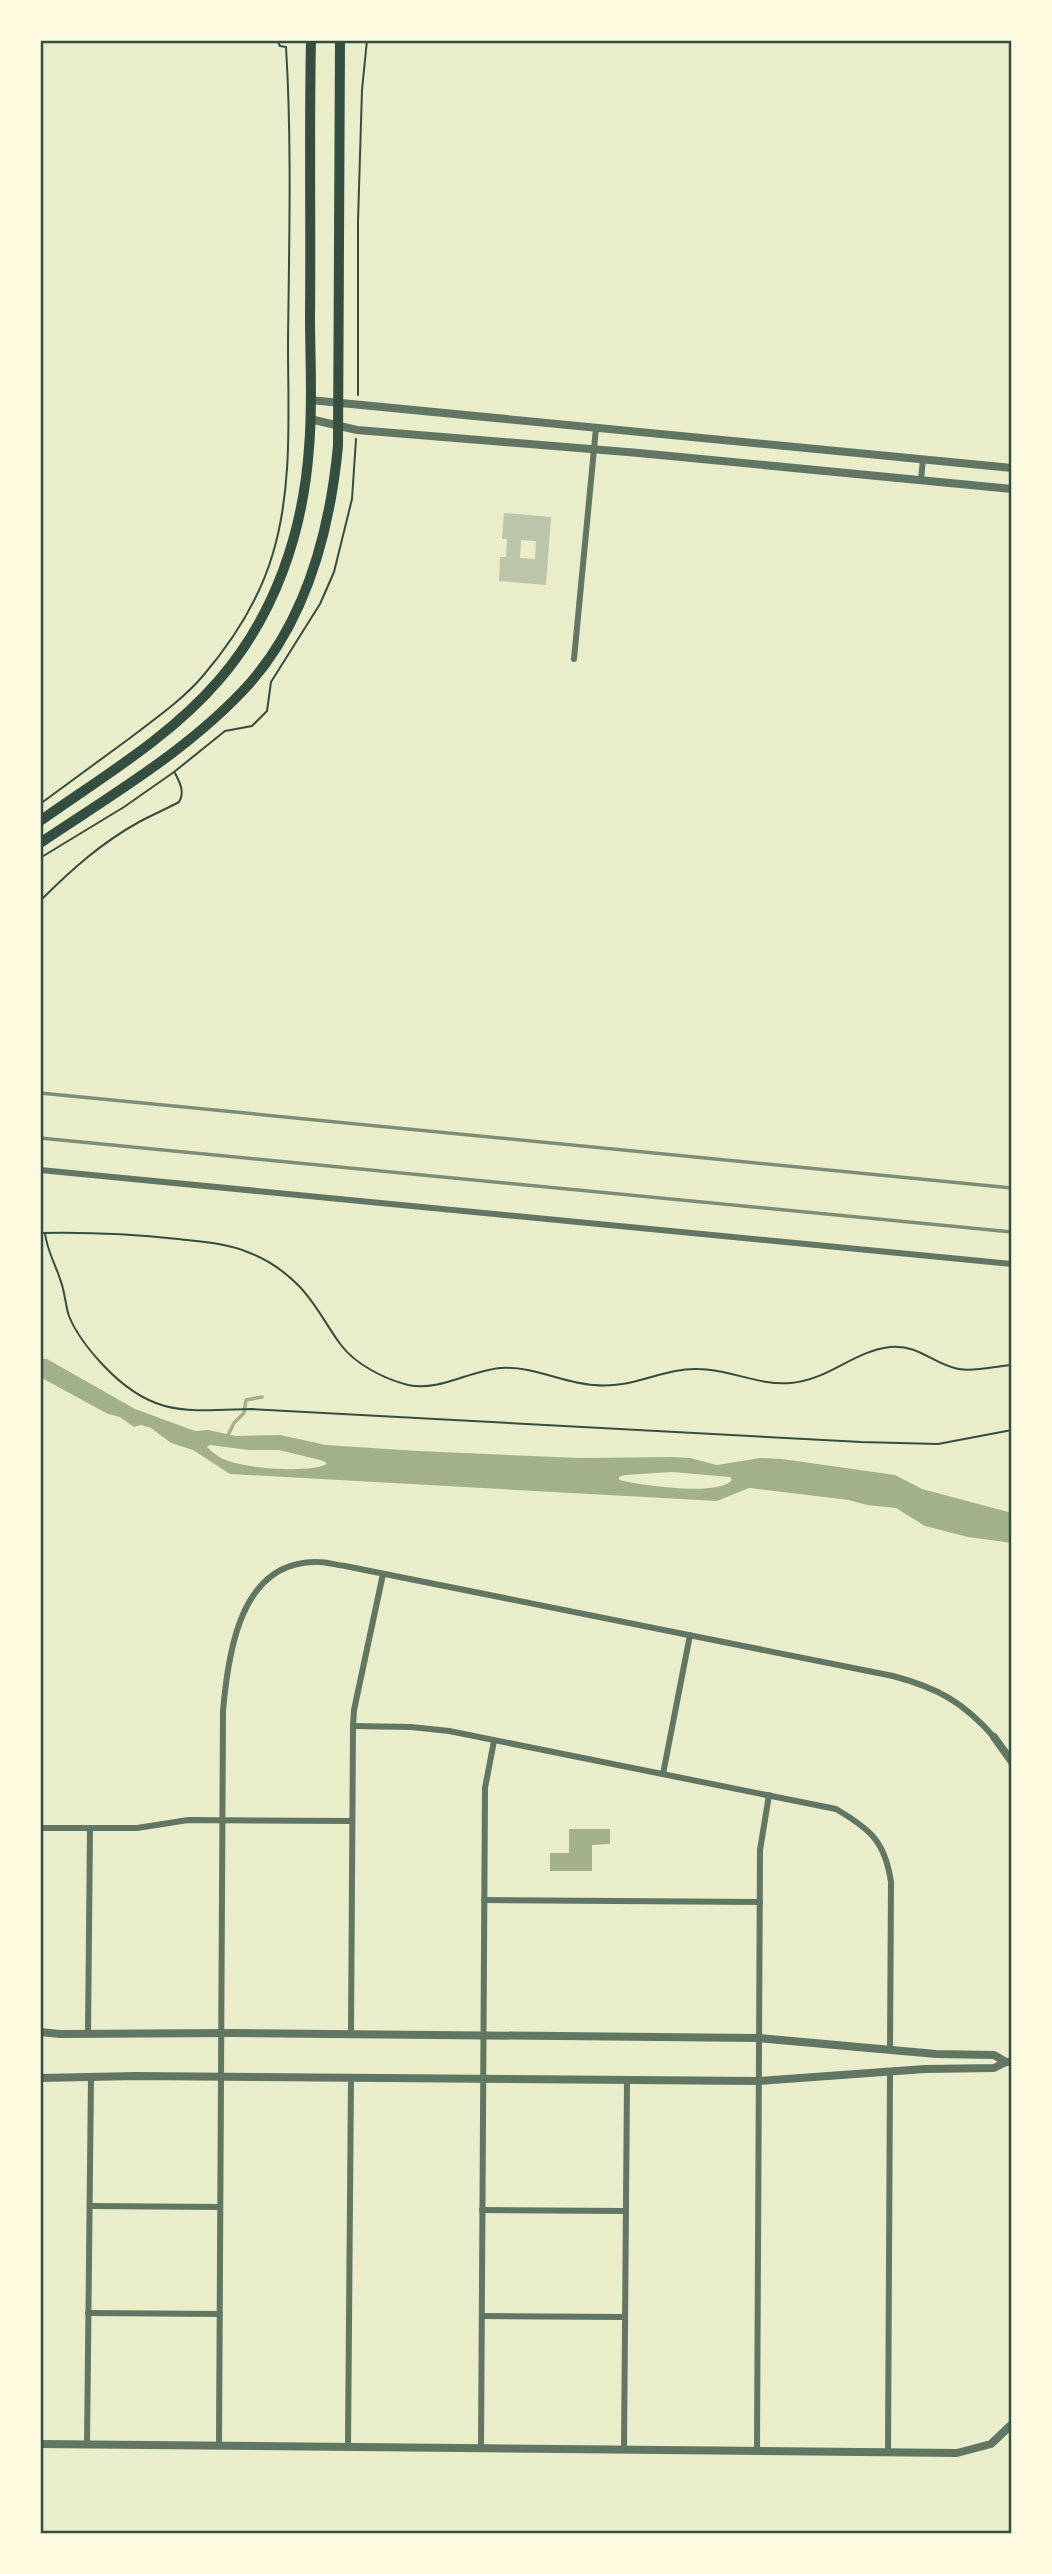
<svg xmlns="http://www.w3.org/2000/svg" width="1052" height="2574" viewBox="0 0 1052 2574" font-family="Overpass,sans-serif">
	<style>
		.water { fill: #a3b18a; fill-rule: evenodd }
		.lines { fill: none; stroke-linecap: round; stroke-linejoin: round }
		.stream { stroke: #a3b18a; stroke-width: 3.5 }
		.building { fill: #bcc5a7; fill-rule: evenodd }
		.path { stroke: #344e41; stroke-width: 2 }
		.minor { stroke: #617663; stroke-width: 6 }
		.tertiary { stroke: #617663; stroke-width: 8 }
		.secondary { stroke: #344e41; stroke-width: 10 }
		.rail { stroke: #7c8e77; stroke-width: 3.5 }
		.neatline { fill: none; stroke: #344e41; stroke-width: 2.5 }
	</style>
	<rect width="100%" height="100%" fill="#e9edc9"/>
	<g class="water">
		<path d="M40,1359h7l88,50 60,22 13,-1 28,6 44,-1 46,10 92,6 161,7 93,-1 18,1 27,7 43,-7 22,1 113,16 27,14 90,24v30l-44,-6 -43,-11 -29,-18 -29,-3 -18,-5 -100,-12 -32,13 -487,-27 -37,-24 -22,-7 -20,-15 -10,-3 -7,2 -14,-10 -12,-3 -68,-37zM210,1445l39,5h30l45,11 3,3c-19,10 -88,4 -106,-6 -5,-3 -10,-7 -14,-11zM672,1472l58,5 2,3c-15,17 -91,5 -113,0v-3l6,-2z"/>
		<path d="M569,1829h41v15l-18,1v26h-42v-18h19z"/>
	</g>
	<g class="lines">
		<path class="stream" d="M227,1437l7,-14 10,-10 2,-13 16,-3"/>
	</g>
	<path class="building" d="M504,513l47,4 -5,68 -47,-4 1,-24h6l1,-18h-5zM521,540l15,1 -1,18 -15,-1z"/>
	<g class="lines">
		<g class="path">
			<path d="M358,395v-174l4,-131 5,-50"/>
			<path d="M40,804c30,-22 60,-44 90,-66 26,-20 51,-37 72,-61 30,-35 58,-79 71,-124 20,-67 15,-140 15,-210 1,-98 4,-198 -2,-296l-6,-1 -3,-6"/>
			<path d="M40,858l84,-51 50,-35 51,-41 27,-5 15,-15 4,-29 49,-78 14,-32 18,-73 4,-60"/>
			<path d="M40,901c31,-31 61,-58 99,-79 13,-7 27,-13 40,-20 6,-10 1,-19 -4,-29"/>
			<path d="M40,1233c46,-1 92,1 138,6 24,3 49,4 72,14 18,7 35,19 48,32 18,18 28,40 43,60 15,20 44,34 67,40 32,7 62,-15 93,-17 33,-2 61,15 93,17 40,4 68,-17 104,-16 32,0 60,17 93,14 37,-3 63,-32 99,-36 29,-3 44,18 69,22 17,3 36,-3 53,-4"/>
			<path d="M45,1233c2,18 10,30 15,46 5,12 5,25 9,37 7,18 20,34 34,49 49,52 81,46 148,44l610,33 77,2 74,-14"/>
		</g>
		<g class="minor">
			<path d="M921,480l2,-21"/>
			<path d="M574,659l22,-231"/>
			<path d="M40,1170l972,94"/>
			<path d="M353,1726l58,1 38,4 387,78c34,20 49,32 55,73l-1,167"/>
			<path d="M663,1774l27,-139"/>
			<path d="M40,1828h97l51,-8 164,1"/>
			<path d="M484,1900l276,2"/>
			<path d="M88,2034l2,-206"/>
			<path d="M351,2034l2,-308 1,-16 29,-136"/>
			<path d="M90,2206l130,1"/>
			<path d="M482,2210l144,1"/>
			<path d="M88,2313l132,1"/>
			<path d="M482,2316l143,1"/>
			<path d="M87,2445l4,-369"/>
			<path d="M219,2445l4,-734c5,-58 17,-151 95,-149 9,0 18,3 27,4l548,110c45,12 70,26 101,61"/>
			<path d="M348,2446l3,-368"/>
			<path d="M481,2448l4,-660 9,-47"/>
			<path d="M624,2449l3,-368"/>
			<path d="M757,2450l3,-600 9,-55"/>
			<path d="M888,2452l2,-380"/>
		</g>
		<g class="tertiary">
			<path d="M310,400l702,68"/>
			<path d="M310,419l47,11 282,23 373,36"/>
			<path d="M994,1737l18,25"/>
			<path d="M40,2032l20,2 173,-1 525,5 178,16 58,1 12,7"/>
			<path d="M40,2078l96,-2 622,5 167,-12 69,-1 12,-6h6"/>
			<path d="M40,2444l917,9 34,-9 21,-20"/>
		</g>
		<g class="secondary">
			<path d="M40,821c62,-44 129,-83 179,-141 56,-65 84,-147 90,-232 4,-44 1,-89 1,-132 1,-92 -1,-184 1,-276"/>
			<path d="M40,843c73,-49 152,-95 211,-161 57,-66 79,-152 87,-236l2,-406"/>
		</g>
		<g class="rail">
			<path d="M40,1093l972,95"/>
			<path d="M40,1138l972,94"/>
		</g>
	</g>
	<rect width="1052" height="2574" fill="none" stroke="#fefae0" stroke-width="84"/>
	<rect x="42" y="42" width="968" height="2490" class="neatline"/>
</svg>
